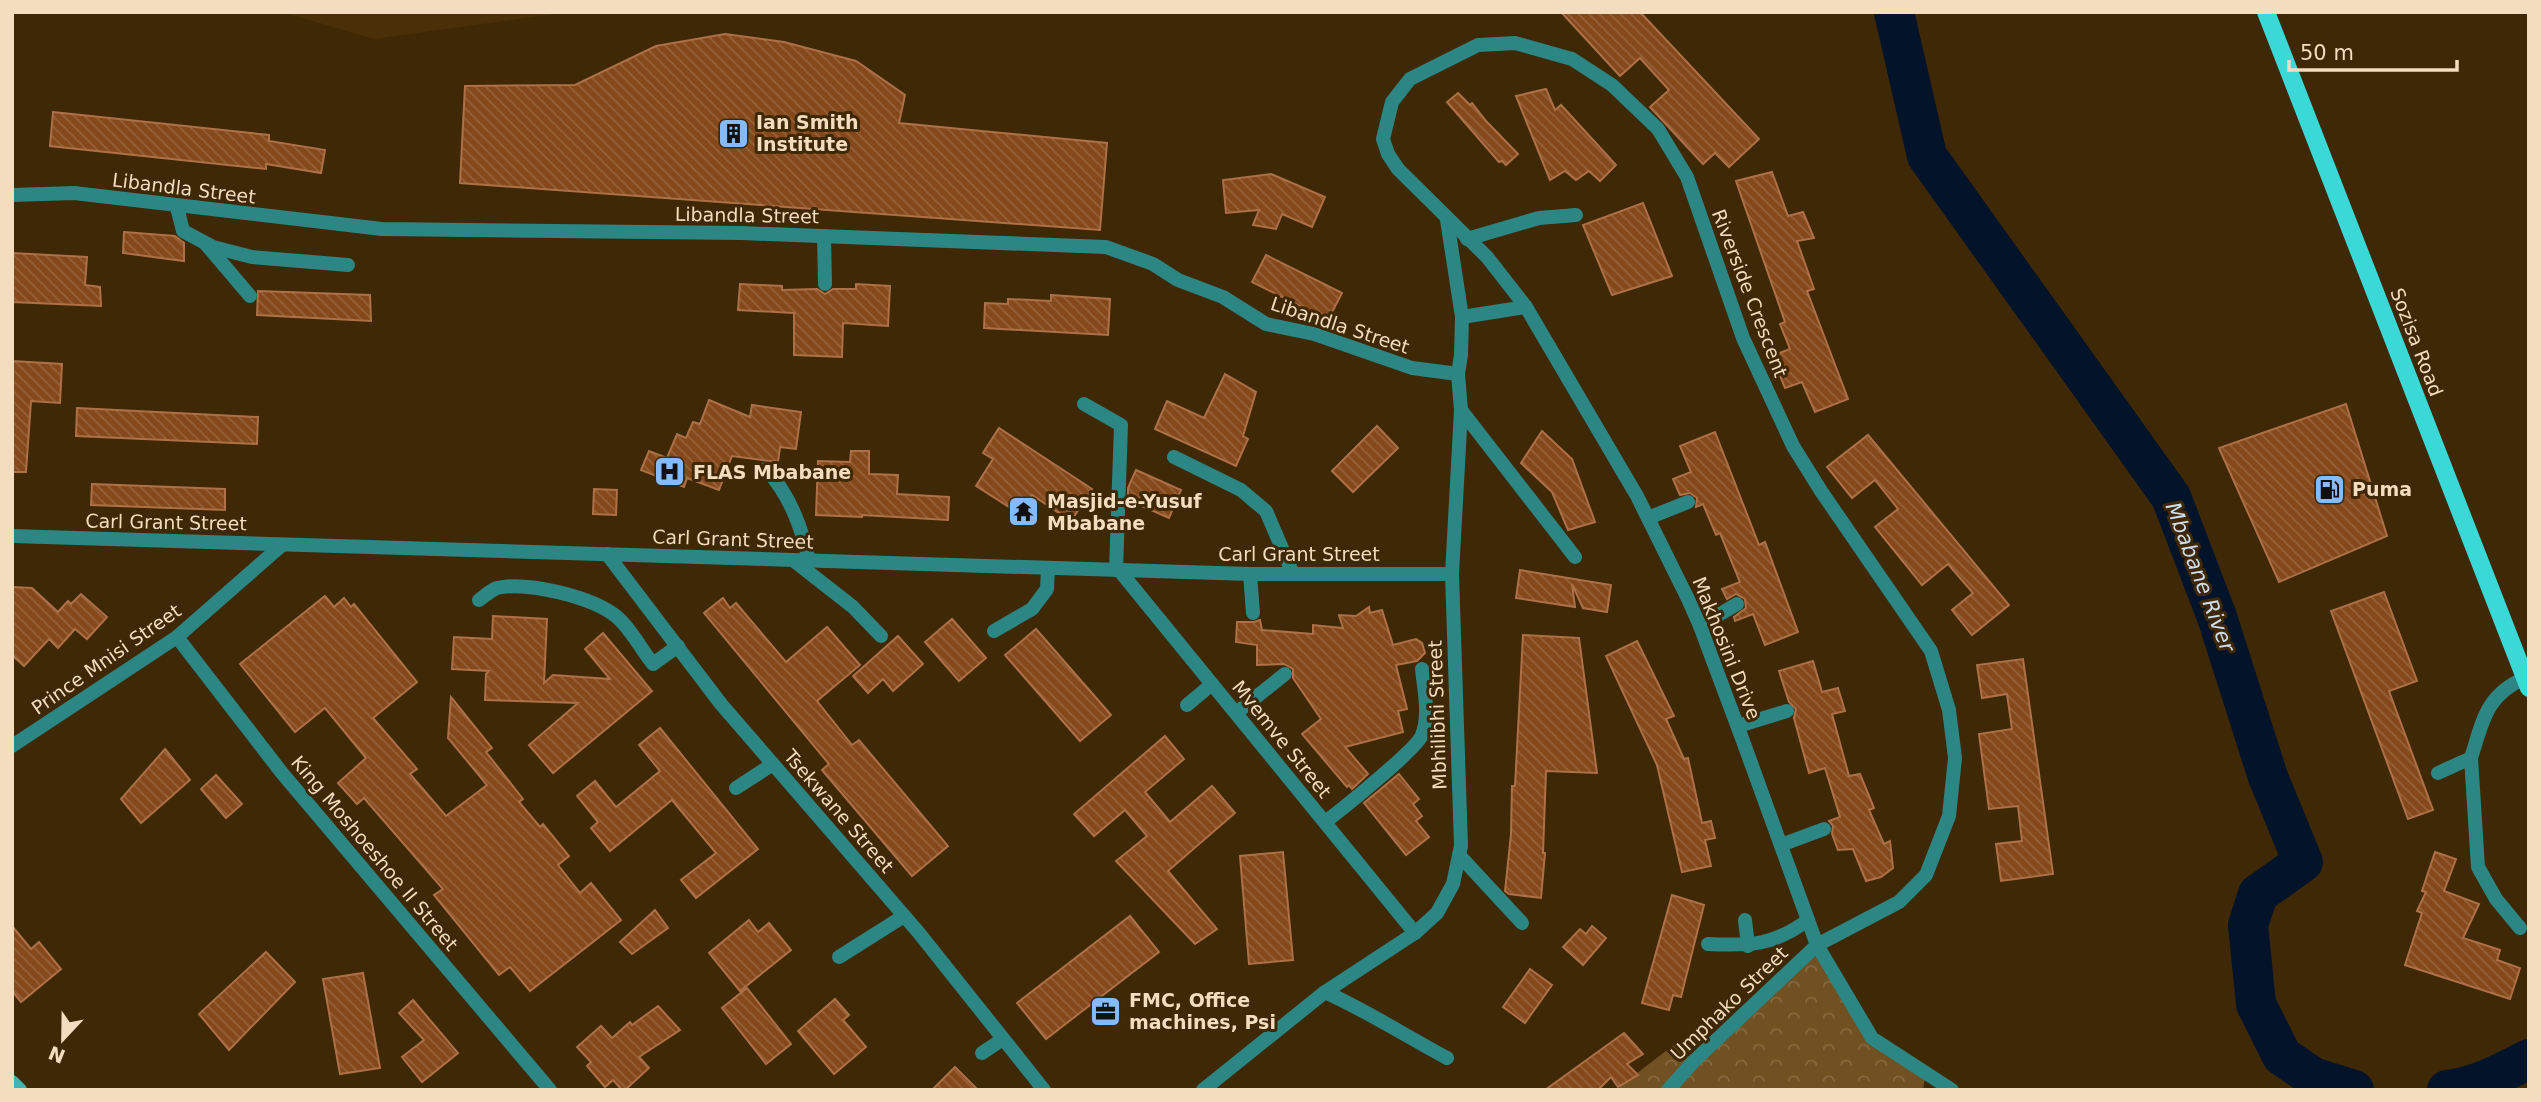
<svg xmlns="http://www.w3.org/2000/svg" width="2541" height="1102" viewBox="0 0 2541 1102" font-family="'DejaVu Sans',sans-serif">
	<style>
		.built { fill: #4a3009 }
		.forest { fill: url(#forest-crowns) }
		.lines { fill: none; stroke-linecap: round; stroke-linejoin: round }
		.river { stroke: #03142a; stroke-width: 40 }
		.building { fill: url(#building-back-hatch); stroke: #ad7047; stroke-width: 2 }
		.street { stroke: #2b8684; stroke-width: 14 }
		.secondary { stroke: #42b4b2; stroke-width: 14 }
		.primary { stroke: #3ad9d7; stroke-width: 18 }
		.labels { text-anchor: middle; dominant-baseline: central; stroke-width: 6; stroke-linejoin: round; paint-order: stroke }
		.poi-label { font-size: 19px; font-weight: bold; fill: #f4dcbe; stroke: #3e2805; text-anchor: start }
		.street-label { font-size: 19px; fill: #f4dcbe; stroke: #3e2805 }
		.water-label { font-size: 21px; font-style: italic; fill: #cedef1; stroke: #3e2805 }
	</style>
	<defs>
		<pattern id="forest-crowns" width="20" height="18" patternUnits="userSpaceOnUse" patternTransform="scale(1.75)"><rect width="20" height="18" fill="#715022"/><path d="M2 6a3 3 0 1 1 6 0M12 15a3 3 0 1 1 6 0" fill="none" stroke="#866940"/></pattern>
		<pattern id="building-back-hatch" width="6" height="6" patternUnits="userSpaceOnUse" patternTransform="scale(1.75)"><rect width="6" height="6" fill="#84481b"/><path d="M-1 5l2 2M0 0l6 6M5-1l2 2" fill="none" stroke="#96623a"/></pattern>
	</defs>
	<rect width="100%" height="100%" fill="#3e2805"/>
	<path class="built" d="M282,12h288l-196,27z"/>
	<path class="forest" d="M1817,945l55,93 54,33 -3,19h-308l60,-46 19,17z"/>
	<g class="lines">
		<g class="river">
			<path d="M1894,12l33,144 244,341 46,120 51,160 35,85 -45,32 -10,31 8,79 26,52 31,21 41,13"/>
			<path d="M2447,1090c29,-3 57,-18 82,-31"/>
		</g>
	</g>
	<g class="building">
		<path d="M1561,12h79l119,127 -30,28 -14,-14 -12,11 -53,-57 19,-17 -29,-32 -20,18z"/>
		<path d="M725,34l59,8 72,19 49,34 -6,28 208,20 -7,87 -640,-47 5,-97 110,-1 81,-39z"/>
		<path d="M1546,89l9,21 6,-5 55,60 -16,16 -11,-10 -13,9 -11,-9 -15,9 -34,-84z"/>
		<path d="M1458,93l12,12 2,-2 14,18 32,33 -12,11 -4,-4 -3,1 -52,-60z"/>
		<path d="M53,112l216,23v6l56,9 -4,23 -55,-9v5l-216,-23z"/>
		<path d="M1772,172l16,44 15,-4 11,26 -17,3 17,48 -7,2 41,108 -33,13 -13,-30 -17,6 -13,-32 18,-7 -10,-25 5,-2 -49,-141z"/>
		<path d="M1271,174l54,23 -13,30 -30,-13 -6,15 -23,-4 6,-15 -33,3 -3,-33z"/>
		<path d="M1643,203l29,73 -60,19 -29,-70z"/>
		<path d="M124,232l51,4 9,7v18l-61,-8z"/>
		<path d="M12,253l75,4 -2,28 15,2 1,19 -89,-4z"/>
		<path d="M1266,255l76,38 -14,27 -76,-38z"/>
		<path d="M740,284l42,2v4l35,-1 8,5 8,-5h23v-5l34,2 -2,40 -45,-3 -1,34 -48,-2v-42l-56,-3z"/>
		<path d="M258,291l112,4 1,26 -114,-6z"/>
		<path d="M1051,295l59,4 -2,36 -124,-7 1,-25 23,1v-5l43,2z"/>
		<path d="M12,361l50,3 -2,39 -29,-2 -5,71h-14z"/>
		<path d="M1225,374l31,18 -13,44 5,3 -12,27 -81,-37 12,-28 37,17z"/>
		<path d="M709,400l41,17 2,-12 49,7 -5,37 -16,-2 -2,15 -46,-6 -13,34 -32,-12 -3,9 -43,-17 8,-19 18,7 10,-24 9,4 7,-16 7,2z"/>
		<path d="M2346,404l41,132 -108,46 -60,-134z"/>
		<path d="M77,408l181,9 -1,27 -181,-8z"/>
		<path d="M1377,426l21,22 -45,44 -21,-21z"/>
		<path d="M999,428l93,61 -21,32 -39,-26 -12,19 -44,-28 17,-27 -10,-6z"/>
		<path d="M1542,431l30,28 23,63 -27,8 -16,-38 -31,-29z"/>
		<path d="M1715,432l44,113 6,-3 33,90 -33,13 -12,-31 -18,7 -1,-4 12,-9 -1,-9 -9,-5 -9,5 -5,-10 18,-7 -20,-49 -4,2 -13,-31 -7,3 1,-9 -7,-5 -10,2 -7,-16 18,-7 -11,-26z"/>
		<path d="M1868,435l141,170 -37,30 -20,-25 21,-17 -25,-29 -26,21 -47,-58 23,-18 -23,-29 -23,18 -25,-31z"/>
		<path d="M851,451h18v23l29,1 -1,19 52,3 -1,23 -86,-5v2l-46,-2 2,-54 32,1z"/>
		<path d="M1136,470l45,20 -12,28 -41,-18v-12z"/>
		<path d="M92,484l133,5v21l-134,-5z"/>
		<path d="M594,489l23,1 -1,25 -23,-1z"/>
		<path d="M1520,570l91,15 -4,27 -24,-4 -11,-24 3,23 -59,-9z"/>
		<path d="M12,587l20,1 26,24 10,-11 3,3 10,-10 26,23 -20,22 -12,-10 -17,19 -9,-9 -25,27 -12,-11z"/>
		<path d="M2384,592l33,89 -28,10 44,119 -25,9 -77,-208z"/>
		<path d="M325,596l9,11 10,-9 7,9 3,-3 63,78 -44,36 44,51 -7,5 36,42 41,-31 -39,-47 3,-41 41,51 -6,4 37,47 -4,3 21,25 3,-3 26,32 -11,9 22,28 11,-10 30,37 -91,71 -20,-24 -11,8 -65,-80 9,-6 -79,-91 -7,6 -19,-21 28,-25 -41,-50 -30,24 -55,-68z"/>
		<path d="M723,598l7,10 6,-5 50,59 41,-35 33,38 -43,36 35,44 7,-5 89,106 -36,30 -90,-106 7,-6 -125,-151z"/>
		<path d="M1369,607l1,6 12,-3 11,35 23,-6 6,4 3,10 -8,8 -21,4 11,44 -9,2 5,21 -58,15 23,27 -16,15 -3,-4 -2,2 -45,-53 19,-15 -28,-41v-9l-9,-5 -27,1v-20l-21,-3 1,-20h17l6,-2 2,10 51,4v-9l30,3 -4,-13 17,1z"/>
		<path d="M493,616l54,3 -3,64 9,-8 57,4 -25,-30 18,-16 49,58 -99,82 -24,-28 49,-42 -93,-3 1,-26 3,-3 -37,-2 2,-32 38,2z"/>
		<path d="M952,619l34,39 -27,23 -34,-39z"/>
		<path d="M1036,629l75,86 -31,26 -75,-86z"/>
		<path d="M1523,635l56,3 18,135 -51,-2 -3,82h2l-4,45 -32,-4 -4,-3 6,-57 1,-48h3z"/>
		<path d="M898,636l25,28 -30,27 -10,-12 -15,14 -15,-17z"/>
		<path d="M1637,641l37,75 -8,3 18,40 4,-1 14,65 9,-2 4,17 -10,2 6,26 -29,6 -25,-107 -51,-109z"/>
		<path d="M2023,659l30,215 -52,7 -5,-37 26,-3 -4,-35 -29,3 -10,-75 33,-5 -5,-35 -25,4 -5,-33z"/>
		<path d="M1813,661l9,31 16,-4 7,23 -13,3 17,62 11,-2 14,34 -5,2 15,34 6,-3 3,27 -12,9 -15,4 -13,-32 -15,1 -6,-16 1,-8 -4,-5 11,-4 -15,-49 -16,5 -15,-55 2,-9 -7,-7 -10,-31z"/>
		<path d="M660,728l98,121 -62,49 -15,-18 35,-27 -44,-53 -62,51 -19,-23 7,-6 -21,-26 18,-15 21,26 44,-36 -21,-26z"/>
		<path d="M1165,736l19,23 -39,33 25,30 42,-36 23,27 -67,58 49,58 -22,15 -79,-83 31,-25 -22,-26 -31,26 -20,-22z"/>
		<path d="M165,749l25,31 -49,43 -20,-24z"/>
		<path d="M1399,774l20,25 -6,5 9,12 -6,5 13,16 -23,18 -42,-52z"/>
		<path d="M216,775l26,29 -16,14 -25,-29z"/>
		<path d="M1283,852l10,108 -44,4 -9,-108z"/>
		<path d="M2435,852l21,7 -12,32 35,13 -16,34 37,12 -3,10 23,8 -10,31 -105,-34 17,-52 -5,-2 9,-19 -4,-1z"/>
		<path d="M1672,895l32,10 -23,92 -8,-2 -4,15 -27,-7z"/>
		<path d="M655,910l13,18 -36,26 -12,-12z"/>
		<path d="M1130,916l29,36 -113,87 -29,-36z"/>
		<path d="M749,920l9,12 11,-9 22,27 -51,41 -31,-38z"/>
		<path d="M12,926l19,23 8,-7 22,27 -40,33 -9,-11z"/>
		<path d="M1592,926l14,12 -23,27 -20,-18 17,-18 6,5z"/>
		<path d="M266,952l29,30 -66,68 -30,-36z"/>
		<path d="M1530,969l22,16 -27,38 -22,-16z"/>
		<path d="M363,973l17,95 -40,6 -17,-95z"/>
		<path d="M747,988l44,56 -25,20 -44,-56z"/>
		<path d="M835,999l14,16 -6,5 23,27 -32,27 -36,-43z"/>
		<path d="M413,1000l45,53 -36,29 -20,-25 22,-17 -25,-27z"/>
		<path d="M658,1006l22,24 -41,27 10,11 -24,22h-3l-9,-10 -8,7 -18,-21 4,-4 -14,-15 24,-21 11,12 18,-16 2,3z"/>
		<path d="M1624,1033l19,21 -16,10 11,11 -20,12 -7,-10 -13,13h-53z"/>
		<path d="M955,1067l23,23h-46z"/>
	</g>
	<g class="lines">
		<g class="street">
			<path d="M12,195l62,-2 308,36 359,4 365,14 47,17 25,16 45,17 43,27 48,10 98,34 46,6"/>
			<path d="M177,207l6,24 30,16 39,10 96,8"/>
			<path d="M824,236l1,48"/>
			<path d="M1467,239l72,-21 37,-3"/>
			<path d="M205,243l45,53"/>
			<path d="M1462,317l64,-10"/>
			<path d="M1084,404l37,21 -5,145"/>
			<path d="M1461,410l114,147"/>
			<path d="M1174,457l67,33 25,21 27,63"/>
			<path d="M766,469c24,27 35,56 43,92"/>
			<path d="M1648,518l40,-16"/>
			<path d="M12,536l1238,38h202"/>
			<path d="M607,554l114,150 198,229 125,157"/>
			<path d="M793,560l60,47 28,29"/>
			<path d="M1119,570l296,363"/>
			<path d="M1250,574l3,39"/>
			<path d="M479,600c6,-4 12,-10 18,-12 30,-7 96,9 120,29 14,12 24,32 36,47l25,-18"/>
			<path d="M1700,626l37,-22"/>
			<path d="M994,631l38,-22 15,-20 1,-21"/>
			<path d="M177,637l105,136 268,317"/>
			<path d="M1187,705l25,-21"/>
			<path d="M1236,713l49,-39"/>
			<path d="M1738,726l49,-15"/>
			<path d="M12,746l165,-109 105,-92"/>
			<path d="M2471,758l7,109 18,32 24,29"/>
			<path d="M2438,773l33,-15c12,-38 15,-63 54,-80"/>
			<path d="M736,788l37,-24"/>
			<path d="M1325,822c16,-12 92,-73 97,-87 8,-20 2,-45 0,-66"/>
			<path d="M1781,845l43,-16"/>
			<path d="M1459,855l63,68"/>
			<path d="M1745,920l3,26"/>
			<path d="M1708,944c41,2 65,2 100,-24"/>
			<path d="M839,957l65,-41"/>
			<path d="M1325,992c42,19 81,44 122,66"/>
			<path d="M982,1053l21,-14"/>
			<path d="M1203,1090l122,-98 90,-59 22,-20 16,-29 8,-38 -9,-272 9,-164 -3,-36 3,-19 1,-38 -15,-97"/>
			<path d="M1668,1090l26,-29 123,-116 82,-43 27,-27 23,-59 6,-58 -6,-48 -18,-59 -110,-160 -28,-45 -50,-108 -56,-161 -29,-48 -46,-44 -40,-26 -57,-16 -37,2 -68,34 -18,23 -9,37 5,15 10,15 89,88 39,50 111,189 51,103 12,27 43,115 74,204 55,93 80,52"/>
		</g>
		<path class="secondary" d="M12,1082l8,8"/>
		<path class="primary" d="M2266,12l263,676"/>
	</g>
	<defs>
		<symbol id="building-square" viewBox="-11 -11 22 22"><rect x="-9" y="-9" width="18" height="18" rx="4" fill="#86bbfb" stroke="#3e2805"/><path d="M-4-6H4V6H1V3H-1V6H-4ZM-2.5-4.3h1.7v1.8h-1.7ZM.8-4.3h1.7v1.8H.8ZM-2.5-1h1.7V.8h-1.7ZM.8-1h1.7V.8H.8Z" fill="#111"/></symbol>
		<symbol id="hospital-square" viewBox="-11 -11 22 22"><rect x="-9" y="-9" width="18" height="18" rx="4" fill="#86bbfb" stroke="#3e2805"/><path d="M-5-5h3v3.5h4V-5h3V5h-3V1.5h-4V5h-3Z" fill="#111"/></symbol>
		<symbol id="fuel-square" viewBox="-11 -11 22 22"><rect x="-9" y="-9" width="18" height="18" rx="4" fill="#86bbfb" stroke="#3e2805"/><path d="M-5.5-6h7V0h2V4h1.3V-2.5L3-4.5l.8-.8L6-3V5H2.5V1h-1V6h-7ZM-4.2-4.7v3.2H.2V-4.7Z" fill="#111"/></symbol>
		<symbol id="temple-square" viewBox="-11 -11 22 22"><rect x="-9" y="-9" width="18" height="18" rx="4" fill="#86bbfb" stroke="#3e2805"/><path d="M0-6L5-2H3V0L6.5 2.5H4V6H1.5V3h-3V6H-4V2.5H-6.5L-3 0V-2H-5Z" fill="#111"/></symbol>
		<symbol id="office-square" viewBox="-11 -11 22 22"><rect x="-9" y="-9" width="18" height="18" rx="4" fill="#86bbfb" stroke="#3e2805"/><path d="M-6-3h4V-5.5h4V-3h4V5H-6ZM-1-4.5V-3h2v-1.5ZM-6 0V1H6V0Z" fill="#111"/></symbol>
	</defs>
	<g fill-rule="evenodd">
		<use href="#building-square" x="716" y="116" width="35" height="35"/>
		<use href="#hospital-square" x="652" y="454" width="35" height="35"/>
		<use href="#fuel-square" x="2312" y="472" width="35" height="35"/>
		<use href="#temple-square" x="1006" y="494" width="35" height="35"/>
		<use href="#office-square" x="1088" y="994" width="35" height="35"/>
	</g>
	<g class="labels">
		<g class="poi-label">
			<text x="756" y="122">Ian Smith<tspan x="756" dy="22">Institute</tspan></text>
			<text x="693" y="472">FLAS Mbabane</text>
			<text x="2352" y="489">Puma</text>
			<text x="1047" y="501">Masjid-e-Yusuf<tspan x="1047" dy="22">Mbabane</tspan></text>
			<text x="1129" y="1000">FMC, Office<tspan x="1129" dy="22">machines, Psi</tspan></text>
		</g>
		<g class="street-label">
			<text transform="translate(184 188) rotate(7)">Libandla Street</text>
			<text transform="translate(747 215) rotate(1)">Libandla Street</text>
			<text transform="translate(1750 293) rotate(69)">Riverside Crescent</text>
			<text transform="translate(1340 325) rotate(18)">Libandla Street</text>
			<text transform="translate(2417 342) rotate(69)">Sozisa Road</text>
			<text transform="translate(166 522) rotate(1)">Carl Grant Street</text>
			<text transform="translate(733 539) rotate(2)">Carl Grant Street</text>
			<text x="1299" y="554">Carl Grant Street</text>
			<text transform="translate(1727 648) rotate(68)">Makhosini Drive</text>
			<text transform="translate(106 659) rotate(-35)">Prince Mnisi Street</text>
			<text transform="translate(1437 715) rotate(-92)">Mbhilibhi Street</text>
			<text transform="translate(1282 739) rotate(51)">Mvemve Street</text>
			<text transform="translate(839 811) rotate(49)">Tsekwane Street</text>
			<text transform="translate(375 853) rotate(50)">King Moshoeshoe II Street</text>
			<text transform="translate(1729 1003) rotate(-44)">Umphako Street</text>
		</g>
		<g class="water-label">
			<text transform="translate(2200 577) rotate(69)">Mbabane River</text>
		</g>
	</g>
	<rect width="2541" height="1102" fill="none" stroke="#f4dcbe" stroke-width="28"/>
	<g transform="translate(63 1039) rotate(202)" stroke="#3e2805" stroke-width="5" paint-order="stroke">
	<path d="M0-5L12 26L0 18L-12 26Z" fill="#f4dcbe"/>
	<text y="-10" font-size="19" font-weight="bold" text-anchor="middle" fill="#f4dcbe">N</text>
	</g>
	<path d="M2289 60v10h168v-10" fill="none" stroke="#f4dcbe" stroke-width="3.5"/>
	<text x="2300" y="60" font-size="21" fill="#f4dcbe" stroke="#3e2805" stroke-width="5" paint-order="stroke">50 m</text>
</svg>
